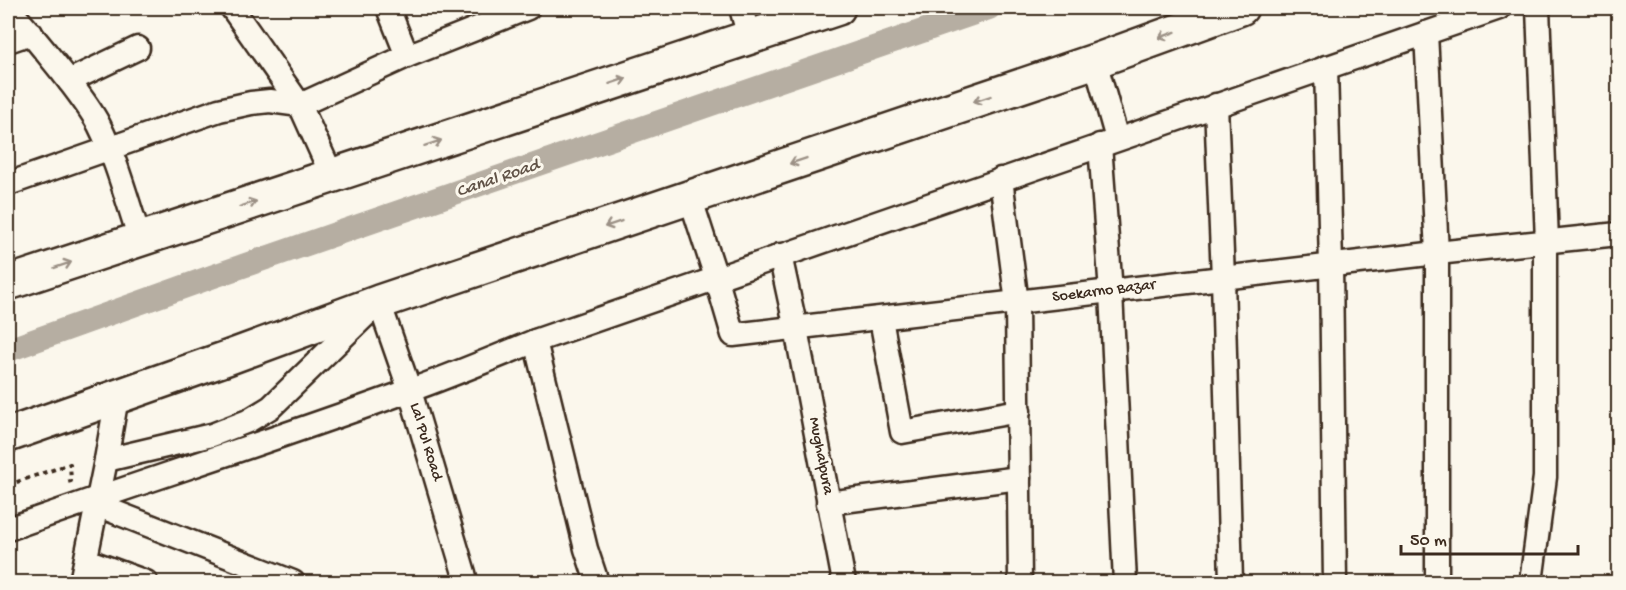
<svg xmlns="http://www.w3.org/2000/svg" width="1626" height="590" viewBox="0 0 1626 590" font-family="'Gochi Hand',sans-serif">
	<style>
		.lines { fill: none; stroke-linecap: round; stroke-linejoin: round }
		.canal { stroke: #b6aea2; stroke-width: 24 }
		.minor-casing { stroke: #3b2a1e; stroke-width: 27 }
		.highway-casing { stroke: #3b2a1e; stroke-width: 38 }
		.path { stroke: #3b2a1e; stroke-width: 4; stroke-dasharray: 4.5 4.5; stroke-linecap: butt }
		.minor { stroke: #fbf7ec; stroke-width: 22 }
		.highway { stroke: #fbf7ec; stroke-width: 33 }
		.oneway { stroke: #9b9085 }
		.labels { text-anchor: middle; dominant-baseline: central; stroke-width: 6; stroke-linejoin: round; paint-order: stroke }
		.street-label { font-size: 16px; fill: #3b2a1e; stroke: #fbf7ec }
		.water-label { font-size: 18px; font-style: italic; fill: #605246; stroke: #fbf7ec }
	</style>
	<rect width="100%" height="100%" fill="#fbf7ec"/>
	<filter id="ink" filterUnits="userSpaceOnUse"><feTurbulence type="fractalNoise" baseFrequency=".0167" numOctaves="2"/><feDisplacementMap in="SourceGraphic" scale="12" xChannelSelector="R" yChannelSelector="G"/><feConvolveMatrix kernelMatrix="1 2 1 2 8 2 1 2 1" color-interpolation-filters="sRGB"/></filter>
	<g filter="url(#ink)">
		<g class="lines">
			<path class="canal" d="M8,350l206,-74 775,-268"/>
			<defs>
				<g id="minor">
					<path d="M8,8c19,20 36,42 54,64 13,17 27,34 37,53 18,36 28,76 41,114"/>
					<path d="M232,8l68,97 32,71"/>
					<path d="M388,8l19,48"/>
					<path d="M741,8l8,29"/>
					<path d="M1426,33l11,220v329"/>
					<path d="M8,41l23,-8"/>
					<path d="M1095,61l22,78"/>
					<path d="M1326,67l5,198 4,317"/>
					<path d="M69,81l69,-33"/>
					<path d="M1216,105l7,173 8,304"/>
					<path d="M1100,145l11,147 14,290"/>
					<path d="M1001,179l16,124 3,279"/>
					<path d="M8,184l211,-74 32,-7 19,-2 30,4 107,-49 121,-48"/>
					<path d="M690,197l26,80 17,58 704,-82 181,-19"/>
					<path d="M780,255l16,74 48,253"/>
					<path d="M881,319l21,113 117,-21"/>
					<path d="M535,341l51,208 11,33"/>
					<path d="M106,460l106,-25 36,-14 23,-14 108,-105 31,89 54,182 2,9"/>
					<path d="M828,503l191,-25"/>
					<path d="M97,505l196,77"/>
					<path d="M8,529c132,-47 267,-89 400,-138 43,-15 85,-33 127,-50l964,-333"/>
					<path d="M86,560l60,22"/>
					<path d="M81,582l25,-122 11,-63"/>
					<path d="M1531,582l14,-105v-226l2,-9 -9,-234"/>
				</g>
				<g id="highway">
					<path d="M8,283l830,-275"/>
					<path d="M8,435l219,-77 152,-56 716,-241 146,-53"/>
				</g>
			</defs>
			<use href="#minor" class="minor-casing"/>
			<use href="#highway" class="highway-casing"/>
			<path class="path" d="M8,485l62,-21 1,17 -4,1"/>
			<use href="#minor" class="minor"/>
			<use href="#highway" class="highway"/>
		</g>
		<defs><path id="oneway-shaft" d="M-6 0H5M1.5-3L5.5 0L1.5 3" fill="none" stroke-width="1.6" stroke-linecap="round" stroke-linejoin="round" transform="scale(1.5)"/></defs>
		<g class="oneway">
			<use href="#oneway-shaft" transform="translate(1167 35) rotate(160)"/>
			<use href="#oneway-shaft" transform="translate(618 81) rotate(-18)"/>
			<use href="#oneway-shaft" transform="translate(982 99) rotate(161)"/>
			<use href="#oneway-shaft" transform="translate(433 143) rotate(-18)"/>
			<use href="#oneway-shaft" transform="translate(798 161) rotate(161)"/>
			<use href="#oneway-shaft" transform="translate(248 204) rotate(-18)"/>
			<use href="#oneway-shaft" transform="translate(613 224) rotate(161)"/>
			<use href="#oneway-shaft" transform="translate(63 265) rotate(-19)"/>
		</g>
	</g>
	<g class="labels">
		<g class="street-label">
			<text transform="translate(1104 292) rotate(-7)">Soekarno Bazar</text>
			<text transform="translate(425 442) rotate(73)">Lal Pul Road</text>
			<text transform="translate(820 456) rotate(79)">Mughalpura</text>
		</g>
		<g class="water-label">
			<text transform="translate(498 179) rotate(-19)">Canal Road</text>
		</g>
	</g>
	<rect width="1626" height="590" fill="none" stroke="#fbf7ec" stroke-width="30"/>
	<rect x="15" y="15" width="1596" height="560" fill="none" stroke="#3b2a1e" stroke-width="2" filter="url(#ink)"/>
	<path d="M1401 545v9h177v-9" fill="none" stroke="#3b2a1e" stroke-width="3"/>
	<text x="1410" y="545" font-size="18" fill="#3b2a1e" stroke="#fbf7ec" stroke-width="4.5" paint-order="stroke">50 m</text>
</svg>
